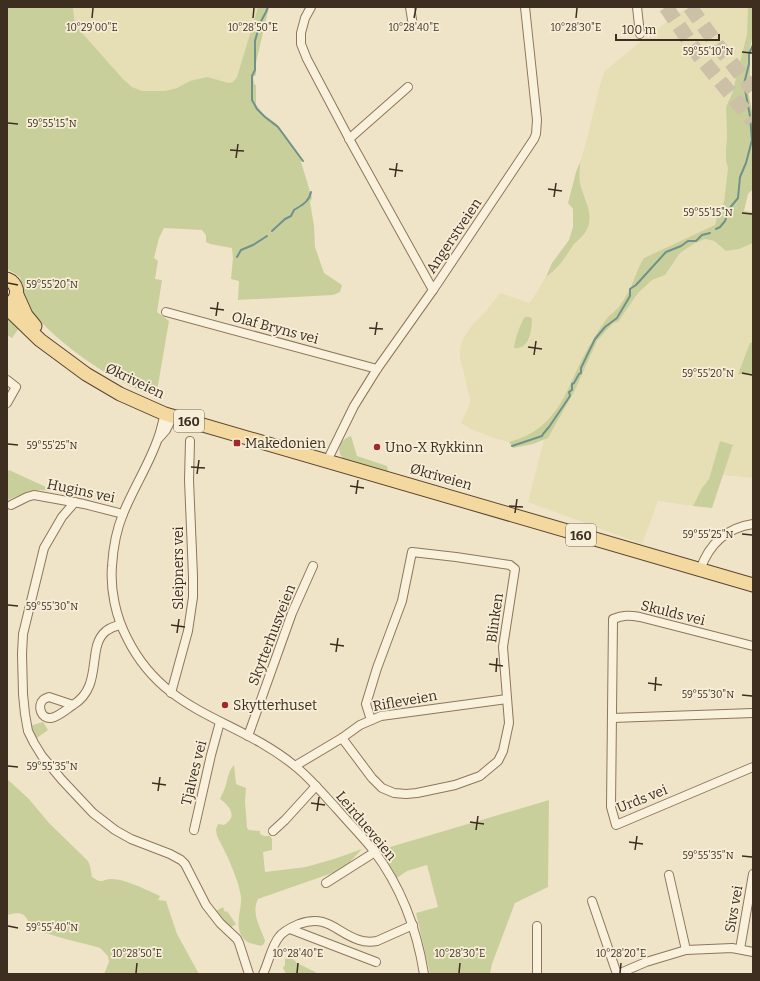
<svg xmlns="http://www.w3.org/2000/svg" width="760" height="981" viewBox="0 0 760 981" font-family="Bitter,serif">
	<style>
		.farmland { fill: #e6deb5; fill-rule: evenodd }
		.green { fill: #c9cf9b }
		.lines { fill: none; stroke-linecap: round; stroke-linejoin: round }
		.stream { stroke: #6f938a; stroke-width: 2 }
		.motorway-tunnel { stroke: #ccc0a6; stroke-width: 15; stroke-dasharray: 15 8; stroke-linecap: butt }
		.minor-casing { stroke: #8d765c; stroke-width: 10 }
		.primary-casing { stroke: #5b4430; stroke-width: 15 }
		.minor { stroke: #faf1dc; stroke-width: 8 }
		.primary { stroke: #f3d9a0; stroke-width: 13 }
		.ticks { fill: none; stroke: #3d2e20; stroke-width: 1.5 }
		.poi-dot { fill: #9e2a2b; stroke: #f7eed8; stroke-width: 1.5 }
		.labels { text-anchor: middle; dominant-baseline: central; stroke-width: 3.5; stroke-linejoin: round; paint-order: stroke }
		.shield { fill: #f7eed8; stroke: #756857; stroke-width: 1 }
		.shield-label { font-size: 13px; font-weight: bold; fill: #3d2e20 }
		.street-label { font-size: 14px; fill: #3d2e20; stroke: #f7eed8 }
		.poi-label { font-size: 14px; fill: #3d2e20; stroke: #f7eed8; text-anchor: start }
		.ticks-label { font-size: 10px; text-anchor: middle; fill: #3d2e20; stroke: #f7eed8; stroke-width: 3.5; stroke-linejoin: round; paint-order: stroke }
	</style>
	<rect width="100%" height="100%" fill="#f0e4c8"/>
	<g class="farmland">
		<path d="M73,7h185l-21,70 -4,5 -4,1 -10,-3 -29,1 -13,7 -12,3h-23l-10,-4 -9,-8 -48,-54z"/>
		<path d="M690,7h58l-1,27 -15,60 -6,13 1,30 -1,12v12l2,7 -4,34 -6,12 -3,11 -71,33 -6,11 -3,11 -10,18 -9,13 -8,6 -17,25 -22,47 -12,21 -15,17 -19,11 -14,4 -12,-3 -24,-9 -12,-7 8,-17 1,-6 -10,-43v-9l4,-11 9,-13 14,-14 13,-17 30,10 16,-26 8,-5 18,-25 14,-15 1,-31 -7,-18v-21l6,-19 14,-58 5,-14 35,-29 40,-30zM532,319v5l-3,15 -11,-6 3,-10z"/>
		<path d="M705,239l9,2 12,10 13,-2 14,-6v99l-3,2 -12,29 15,2v103l-30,-3 10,-29 -13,-5 -11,38 -7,9 -9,18 -35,-5 -16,43 -114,-42 16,-62 4,-2 19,-33 30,-64 16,-18 5,-1 20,-29 14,-13 13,-5 15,-22 15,-10z"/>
	</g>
	<g class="green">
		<path d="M7,7h66l2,18 48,54 9,8 10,4h23l12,-3 13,-7 17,-4 22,6 4,-1 4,-5 21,-70h11l-13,56v12l-3,2 1,7 2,1v20l7,9 14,10 26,36 -2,2 11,36 -2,4 4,24 1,21 9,26 18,12 -2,7 -7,3 -95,5 1,-19 -8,-2 2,-21 -1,-10 -22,-4 -4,-2v-7l-4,-5 -38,-2 -5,10 -5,20 4,3 -3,18 7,1 -5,32 12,9 -13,76c-40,-15 -79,-40 -110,-70 -5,-6 -13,-11 -17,-18 -5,-10 -7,-21 -9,-32l-13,-8z"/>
		<path d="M748,7h5v27l-3,14v30l-2,12 5,27v72l-5,5 -4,17 9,1v31l-14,6 -13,2 -12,-10 -9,-2 -10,4 -15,10 -15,22 -13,5 -14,13 -20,29 -5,1 -16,18 -22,49 -27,48 -15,6 -20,4 -4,-6c54,-14 57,-58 82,-99 5,-9 11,-18 17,-26 2,-2 5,-4 7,-6 4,-4 8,-10 11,-15 8,-12 10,-26 18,-38l71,-33 3,-11 6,-12 4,-34 -2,-7v-12l1,-12 -1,-30 6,-13 15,-60z"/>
		<path d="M580,162c0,7 -1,14 0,21 4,15 15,33 6,48 -3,6 -10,10 -14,16 -8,12 -14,22 -26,30l6,-14 17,-23 4,-13v-18l-5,-6 8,-31z"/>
		<path d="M7,313l12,15 -7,10 -5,-3z"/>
		<path d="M525,317h5l2,2c0,12 -3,31 -18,29 0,-6 7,-27 11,-31z"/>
		<path d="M753,342v33l-15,-1 12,-31z"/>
		<path d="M351,436l6,20 30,10 1,4 -2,3 -41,-12c-10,-10 -6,-21 6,-25z"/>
		<path d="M720,441l13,4 -21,63 -19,-2 9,-18 7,-9z"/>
		<path d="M9,470l39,18 7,1v2l-16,-1 -9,1 -23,9v-28z"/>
		<path d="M43,722l5,8 -14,10 -4,-14z"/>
		<path d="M234,765l2,19 10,4 -1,13 2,27 2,2 11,1v3l4,2h6l2,3v11l-9,2 2,20 41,-5 28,-8 28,-10 -17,18 -10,5 -77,27c-7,14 2,28 7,41l-1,4 -3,2c-6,-2 -13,-2 -17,-7 -11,-12 -2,-29 -3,-42 -3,-20 -15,-44 -24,-61l-1,-7 2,-5 6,1c14,-8 6,-19 -4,-26 1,-3 3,-6 4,-9 4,-8 3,-18 10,-25z"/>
		<path d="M7,779l21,19 21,25 39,38 2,5 2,11c12,8 9,2 20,2 13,0 35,11 48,17l-2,4 8,1 11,33 22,40h-95l5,-12 -1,-6 -8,-8c-20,-6 -44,-10 -63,-19 -14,-6 -6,-21 -30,-14z"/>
		<path d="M549,800l-1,87 -33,16 -23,61 -2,10h-60l-14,-61 22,-6 -11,-42 -20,6 -10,7 -17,-28z"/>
		<path d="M223,907l2,5 2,-1 9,13 -6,4 -16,-16z"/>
		<path d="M289,957l4,2 4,4 18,9 3,2h-32l-3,-6 2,-3v-6z"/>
	</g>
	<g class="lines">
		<g class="stream">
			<path d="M268,7l-2,5 -6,11 -5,18v29l-3,6v24l5,9 8,8 13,10 25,34"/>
			<path d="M753,7v16"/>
			<path d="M716,229l4,-2 5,-6 4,-12 9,-11 2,-21 6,-14 6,-23 -2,-24 -6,-32 5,-20v-10l4,-9"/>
			<path d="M272,231l13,-12 6,-3 3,-6c8,-5 15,-8 17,-18"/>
			<path d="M237,257l4,-7 12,-5 14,-9"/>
			<path d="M512,446l30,-10 1,-2 6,-7 21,-31 -1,-4 3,-2v-6l2,-1 5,-9 2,-1v-5l14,-29 10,-12 12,-9 13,-22v-7l6,-4 30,-33 15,-6 7,-5h8l6,-6 8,-2"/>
		</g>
		<g class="motorway-tunnel">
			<path d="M666,7l34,50 53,64"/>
			<path d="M690,7l28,39 35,44"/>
		</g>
		<defs>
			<g id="minor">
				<path d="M311,7l-6,11 -4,15v11l6,15 45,85 81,146"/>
				<path d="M410,7l3,19"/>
				<path d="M637,7l3,27"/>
				<path d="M349,139l59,-52"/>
				<path d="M166,312l211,57"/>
				<path d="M7,380l9,7 -9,16"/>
				<path d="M165,414c-3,9 -4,18 -8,27 -9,25 -24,48 -34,73 -7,17 -10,35 -11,52 -2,24 4,51 15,72 38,77 108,79 168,128 15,12 28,28 42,43 12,14 25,27 37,42 27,36 43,79 50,123"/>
				<path d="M159,438l7,-8 7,-14"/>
				<path d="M327,461l27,-55 23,-37 56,-79 101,-151 2,-5 1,-14 -12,-113"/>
				<path d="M75,502l-13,15 -18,31 -21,86 -1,20 1,40 2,20 3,17 6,12 8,13 20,24 31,33 22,17 16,9 39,15 11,6 4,4 21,41 14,18 17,16 2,4 10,31"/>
				<path d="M11,505l16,-8 7,-2 50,9 39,10"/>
				<path d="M700,570c9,-26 26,-42 53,-46"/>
				<path d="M753,646l-113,-29c-11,-2 -17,-2 -27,2l-2,188 5,18 137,-58"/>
				<path d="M171,693l17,-62 5,-34v-21l-4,-96 1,-39"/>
				<path d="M73,705c-6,4 -15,12 -22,13 -10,1 -14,-12 -8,-18 2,-2 4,-2 6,-3l24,8c31,-19 13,-58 33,-74 4,-3 9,-5 14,-6"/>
				<path d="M612,718l141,-5"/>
				<path d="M248,736l44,-123 21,-47"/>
				<path d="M342,738l30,40 10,10 12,5 12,1 11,-1 38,-8 25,-9 18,-15 5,-10 6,-28 -6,-76 12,-78 -5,-4 -54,-8 -44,-5 -10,49 -25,67 -11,36 5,16"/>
				<path d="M295,766l47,-28 18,-13 21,-9 126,-17"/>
				<path d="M194,830l17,-75 9,-33"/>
				<path d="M273,831l12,-11 31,-34"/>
				<path d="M669,875l17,75"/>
				<path d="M326,883l49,-31"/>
				<path d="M592,901l25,73"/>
				<path d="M290,929l86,33"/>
				<path d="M740,949l13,-75"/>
				<path d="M263,974c5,-10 9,-29 16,-37 4,-6 13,-10 20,-13 29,-10 36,8 60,16 6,2 12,2 18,1l36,-16"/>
				<path d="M537,974v-48"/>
				<path d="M618,974l28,-12 40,-12 46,-2 21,4"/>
			</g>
			<g id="primary">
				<path d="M7,279c10,4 13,15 5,23"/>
				<path d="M17,295l9,20 9,11"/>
				<path d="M7,308l33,32 46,34 34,20 45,20 588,171"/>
			</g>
		</defs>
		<use href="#minor" class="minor-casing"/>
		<use href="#primary" class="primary-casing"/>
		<use href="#minor" class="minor"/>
		<use href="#primary" class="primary"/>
	</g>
	<path class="ticks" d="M92,18l1,-10M253,18l1,-10M414,18l2,-10M576,18l1,-10M742,52l10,1M8,123l10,1M230,150l14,1M236,158l2,-14M389,169l14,2M395,177l2,-14M548,189l14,2M554,197l2,-14M742,213l10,1M8,283l10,2M210,308l14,2M216,316l2,-14M369,328l14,1M375,335l2,-13M528,347l14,2M534,355l2,-14M742,373l10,2M8,444l10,1M191,467l14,1M197,474l2,-14M350,486l14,2M356,494l2,-14M509,506l14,1M515,513l2,-14M742,534l10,1M8,605l10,1M171,625l14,2M177,633l2,-14M330,644l14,2M336,652l2,-14M489,664l14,2M496,672l1,-14M648,683l14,2M655,691l1,-14M742,695l10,1M8,766l10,1M152,783l14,2M158,791l2,-14M311,803l14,2M317,811l2,-14M470,822l14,2M476,830l2,-14M629,842l14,2M635,850l2,-14M742,856l10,1M8,926l10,2M136,973l1,-10M297,973l1,-10M459,973l1,-10M620,973l1,-10"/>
	<g class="poi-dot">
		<rect x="233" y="439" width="8" height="8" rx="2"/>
		<circle cx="377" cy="447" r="4"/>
		<circle cx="225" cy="705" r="4"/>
	</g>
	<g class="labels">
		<g class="shield">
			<rect x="174" y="410" width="30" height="22" rx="3"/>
			<rect x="566" y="524" width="30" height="22" rx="3"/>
		</g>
		<g class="shield-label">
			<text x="189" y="421">160</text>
			<text x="581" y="535">160</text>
		</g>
		<g class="street-label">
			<text transform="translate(454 236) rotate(-56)">Angerstveien</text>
			<text transform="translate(275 328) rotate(15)">Olaf Bryns vei</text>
			<text transform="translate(135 381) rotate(26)">Økriveien</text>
			<text transform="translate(441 477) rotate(16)">Økriveien</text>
			<text transform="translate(81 491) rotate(12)">Hugins vei</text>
			<text transform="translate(178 568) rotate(-90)">Sleipners vei</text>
			<text transform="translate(673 613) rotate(14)">Skulds vei</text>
			<text transform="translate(495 618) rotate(-82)">Blinken</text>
			<text transform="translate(272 635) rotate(-69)">Skytterhusveien</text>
			<text transform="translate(405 701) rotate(-10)">Rifleveien</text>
			<text transform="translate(194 773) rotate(-76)">Tjalves vei</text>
			<text transform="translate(642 799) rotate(-22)">Urds vei</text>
			<text transform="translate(366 826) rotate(50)">Leirdueveien</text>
			<text transform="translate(734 909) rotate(-80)">Sivs vei</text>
		</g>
		<g class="poi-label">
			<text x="245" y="443">Makedonien</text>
			<text x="385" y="447">Uno-X Rykkinn</text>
			<text x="233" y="705">Skytterhuset</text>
		</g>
	</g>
	<g class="ticks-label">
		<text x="92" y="31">10°29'00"E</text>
		<text x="253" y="31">10°28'50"E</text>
		<text x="414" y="31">10°28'40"E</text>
		<text x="576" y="31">10°28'30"E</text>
		<text x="708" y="55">59°55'10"N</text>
		<text x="52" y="127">59°55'15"N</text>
		<text x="708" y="216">59°55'15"N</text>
		<text x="52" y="288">59°55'20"N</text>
		<text x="708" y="377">59°55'20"N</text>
		<text x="52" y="449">59°55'25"N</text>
		<text x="708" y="538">59°55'25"N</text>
		<text x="52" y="610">59°55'30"N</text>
		<text x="708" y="698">59°55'30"N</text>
		<text x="52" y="770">59°55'35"N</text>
		<text x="708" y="859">59°55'35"N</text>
		<text x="52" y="931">59°55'40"N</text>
		<text x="137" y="957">10°28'50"E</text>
		<text x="298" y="957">10°28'40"E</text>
		<text x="460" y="957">10°28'30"E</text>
		<text x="621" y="957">10°28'20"E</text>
	</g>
	<rect width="760" height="981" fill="none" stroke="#3d2e20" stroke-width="16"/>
	<path d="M616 34v6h103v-6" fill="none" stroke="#3d2e20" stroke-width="2"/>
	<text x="622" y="34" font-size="12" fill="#3d2e20" stroke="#f7eed8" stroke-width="3" paint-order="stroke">100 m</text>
</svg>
